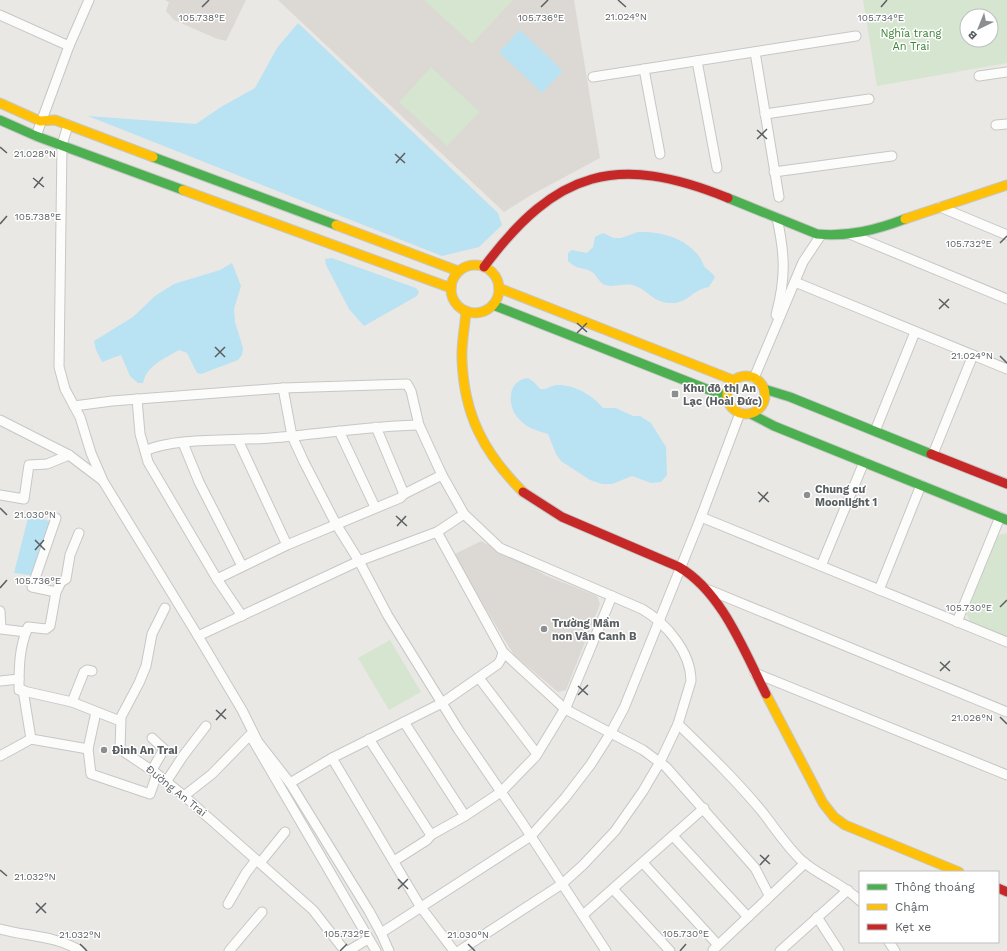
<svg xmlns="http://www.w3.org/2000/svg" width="1007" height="951" viewBox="0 0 1007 951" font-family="'Work Sans',sans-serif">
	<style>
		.education { fill: #dcd8d4 }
		.green { fill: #d5e5d0; fill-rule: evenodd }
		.water { fill: #b9e2f3 }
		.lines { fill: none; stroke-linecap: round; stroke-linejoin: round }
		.street-casing { stroke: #c6c7c6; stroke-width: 11 }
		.fast-casing { stroke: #c6c7c6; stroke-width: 11 }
		.slow-casing { stroke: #c6c7c6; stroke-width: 11 }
		.jam-casing { stroke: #c6c7c6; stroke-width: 11 }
		.street { stroke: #fcfcfb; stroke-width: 9 }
		.fast { stroke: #4caf50; stroke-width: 9 }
		.slow { stroke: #ffc107; stroke-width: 9 }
		.jam { stroke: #c62828; stroke-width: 9 }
		.ticks { fill: none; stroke: #5a5f62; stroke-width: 1.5 }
		.poi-dot { fill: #8c8f90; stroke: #fff; stroke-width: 1.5 }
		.labels { text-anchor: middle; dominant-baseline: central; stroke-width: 3; stroke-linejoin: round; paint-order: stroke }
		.park-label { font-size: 11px; fill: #3f8239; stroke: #fff }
		.poi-label { font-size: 11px; font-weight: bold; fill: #5a5f62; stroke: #fff; text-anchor: start }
		.street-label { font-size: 11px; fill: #5a5f62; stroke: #fff }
		.ticks-label { font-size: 10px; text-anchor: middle; fill: #5a5f62; stroke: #fff; stroke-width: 3; stroke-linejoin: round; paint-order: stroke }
	</style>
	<rect width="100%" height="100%" fill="#eae8e4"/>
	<g class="education">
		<path d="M165,0h81l-20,41 -11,-3 -41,-18 -8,-9 3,-9z"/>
		<path d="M278,0h296l26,158 -69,37 -27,17z"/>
		<path d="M481,541l66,35 50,20 3,8 -34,86 -8,2 -44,-37 -61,-100z"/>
	</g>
	<g class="green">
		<path d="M424,0h89l-41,44z"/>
		<path d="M863,0h144v63l-130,23zM967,16h24v24h-24z"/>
		<path d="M431,67l49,45 -33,34 -48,-44z"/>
		<path d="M1007,533v104l-36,-14 -6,-12 30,-75z"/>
		<path d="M390,640l31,52 -32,18 -31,-52z"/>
	</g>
	<g class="water">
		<path d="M298,23l200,190 4,12 -23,22 -37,9 -354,-140 108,8 25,-17 34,-19 22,-40z"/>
		<path d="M520,30l43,41 -21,22 -43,-41z"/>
		<path d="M638,232c21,-1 46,5 60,23 3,3 4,7 6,11 3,4 8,6 11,11l-6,10c-16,2 -20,15 -35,16 -21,1 -24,-12 -39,-17 -10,-4 -20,2 -30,-1 -6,-2 -8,-10 -13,-13 -9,-6 -12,0 -24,-11v-8l4,-3 15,3 6,-6 2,-10 8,-4 11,5h7z"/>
		<path d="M332,258l84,30 3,4 -2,4 -53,30 -15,-17 -23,-44 -1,-6z"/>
		<path d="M232,263l9,23 -7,23 1,13 8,26 -1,7 -4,5 -37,14 -4,-1 -10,-20 -8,-3c-15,9 -32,15 -36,33h-5l-8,-7 -9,-21 -19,7 -6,-12 -2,-9 39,-24 22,-21 19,-12 46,-14z"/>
		<path d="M528,378l6,4 6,7c6,1 10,-3 16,-4 17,-1 37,10 47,23h13l17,8h7l11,7 15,24 1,28 -6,7 -10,1 -19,-7 -20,8h-10l-12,-4 -29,-19 -5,-7 -8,-20c-10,-3 -21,-6 -28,-14 -14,-13 -13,-40 8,-42z"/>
		<path d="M29,514l25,9 -18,53 -22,-3z"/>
	</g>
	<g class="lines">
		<defs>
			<g id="street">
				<path d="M0,15l69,31"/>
				<path d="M755,52l24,145"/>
				<path d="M697,61l20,107"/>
				<path d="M644,69l16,85"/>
				<path d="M979,76l28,-4"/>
				<path d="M593,77l263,-41"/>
				<path d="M765,114l104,-15"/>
				<path d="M68,125l-6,20 -3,222 6,22 15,28 11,36 12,28 95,155 44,74 16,32 32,41 79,128 12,22 8,18"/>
				<path d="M996,125l11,-1"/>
				<path d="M36,136l33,-90 20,-46"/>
				<path d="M774,172l118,-16"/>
				<path d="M940,207l67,28"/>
				<path d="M852,235l155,64"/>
				<path d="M795,282l212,87"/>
				<path d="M776,315c10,-38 9,-60 1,-97"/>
				<path d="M754,378l49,-116 18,-27"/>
				<path d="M283,388l9,48 12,26 32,62 23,37 29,55 70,113 63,92 85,130"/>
				<path d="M137,399l3,35 5,17"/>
				<path d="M74,406l38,-5 171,-13 124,-4 4,7 8,34 23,50 22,39 36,34 142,61c24,14 49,43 49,72l-13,43 -18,38 -17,29 -28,40 -32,34 -21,19 -103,67"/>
				<path d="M0,420l69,35 33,25"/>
				<path d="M339,431l36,76"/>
				<path d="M875,431l40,-99"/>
				<path d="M238,440l49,105"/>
				<path d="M183,443l16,39 43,84"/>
				<path d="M933,454l40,-99"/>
				<path d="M404,494l38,-19"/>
				<path d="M0,495l24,4 5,-34 18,-1 22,-9"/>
				<path d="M464,514l-27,18 66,120 62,57 78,41 23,17 89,101 14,27 -3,5 -53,50"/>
				<path d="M701,517l306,125"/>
				<path d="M56,518l-24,69 24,5"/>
				<path d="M79,533l-9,22 -4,24 -5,3 -5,10 -6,34 -4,3 -18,-2c-9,21 -9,40 -9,63l53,12 48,19"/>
				<path d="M821,566l43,-104"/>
				<path d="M217,579l70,-34 113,-47 4,-4 -28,-67"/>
				<path d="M709,590l298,122"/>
				<path d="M879,590l42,-105"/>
				<path d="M165,608l-13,26 -6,32 -7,17 -18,34 -1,32 37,25 27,22 129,114 32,41"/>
				<path d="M0,611l1,18 25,3"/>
				<path d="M242,616l-25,-37 -69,-117 -3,-11c29,-14 92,-10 126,-13 50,-4 99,-12 148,-13"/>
				<path d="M957,622l43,-105"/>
				<path d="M198,636l161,-75 78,-29"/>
				<path d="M755,673l252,102"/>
				<path d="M479,678l58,76"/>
				<path d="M0,681l19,-2"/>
				<path d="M23,690l8,49"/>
				<path d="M72,702l12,-30 3,-2 5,1"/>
				<path d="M96,712l-8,37 3,25 59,20 7,-20"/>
				<path d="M404,722l61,94"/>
				<path d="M678,724c29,28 60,58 86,90 12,16 22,31 36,45 18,17 43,24 60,42"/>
				<path d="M369,739l62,96"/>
				<path d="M0,756l31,-17 57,10"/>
				<path d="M332,758l88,148 34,45"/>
				<path d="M152,770l12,-21 -12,-11"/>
				<path d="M166,782l17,-26 23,-30"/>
				<path d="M290,783l42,-25 110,-55 56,-39 3,-5 2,-7"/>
				<path d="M184,796l28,-22 38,-39 126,216"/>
				<path d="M673,836l75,81"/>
				<path d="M394,861l33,-21 4,-5 34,-19 36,-24 35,-36 31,-51 45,-109"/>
				<path d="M260,863l25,-31"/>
				<path d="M643,863l75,82"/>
				<path d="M613,889l57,62"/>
				<path d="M766,900l39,-37"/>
				<path d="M228,904l18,-31 10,-13"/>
				<path d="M583,915l121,-107"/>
				<path d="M817,917l22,34"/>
				<path d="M0,929c30,8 53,6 81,22"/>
				<path d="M381,933l150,-97 34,-38 26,-34 19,-30 14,-26 77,-191 39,-104"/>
				<path d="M889,942l6,9"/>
				<path d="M229,951l33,-39"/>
				<path d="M348,951l20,-12"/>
				<path d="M780,951l68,-61"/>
			</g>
			<g id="fast">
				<path d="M0,120l36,16 147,54"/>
				<path d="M153,157l183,68"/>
				<path d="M728,198l89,36c31,3 59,-4 88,-15"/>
				<path d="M493,305l234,92"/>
				<path d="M764,389l26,8 141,57"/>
				<path d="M751,414l23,12 233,94"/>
			</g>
			<g id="slow">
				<path d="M0,103l40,18 15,-1 98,37"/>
				<path d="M183,190l268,98"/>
				<path d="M905,219l102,-34"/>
				<path d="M336,225l122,46"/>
				<circle cx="475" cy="289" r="24"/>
				<path d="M499,288l234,92"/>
				<path d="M466,311c-1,16 -5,33 -4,49 2,55 22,93 61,132"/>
				<circle cx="746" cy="395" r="19"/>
				<path d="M766,694l57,109 11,14 11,8 114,47"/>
			</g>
			<g id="jam">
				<path d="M484,267c72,-97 133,-114 244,-69"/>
				<path d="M931,454l76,30"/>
				<path d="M523,492l39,25 117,50c43,25 65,84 87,127"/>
				<path d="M998,888l9,4"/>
			</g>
		</defs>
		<use href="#street" class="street-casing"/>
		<use href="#fast" class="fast-casing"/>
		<use href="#slow" class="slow-casing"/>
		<use href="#jam" class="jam-casing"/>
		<use href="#street" class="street"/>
		<use href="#fast" class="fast"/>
		<use href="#slow" class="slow"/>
		<use href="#jam" class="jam"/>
	</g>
	<path class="ticks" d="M618,0l8,7M202,7l7,-7M541,7l7,-7M881,7l6,-7M757,130l10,9M757,139l10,-10M0,147l7,6M395,154l10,9M396,163l9,-10M33,178l11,9M34,188l9,-11M0,224l7,-8M1000,243l7,-7M939,299l10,9M939,309l10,-10M577,323l10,9M577,333l10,-10M215,347l10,10M1000,356l7,7M215,357l10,-10M758,492l11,10M759,502l9,-10M0,508l7,7M396,516l11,10M397,526l9,-10M35,540l10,10M35,550l9,-10M0,588l7,-8M1000,607l7,-7M940,662l10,9M940,671l10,-10M578,686l10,9M578,695l10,-10M216,710l10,9M1000,717l7,7M216,720l10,-11M760,855l10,9M760,865l9,-10M0,870l7,6M398,879l10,10M398,889l10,-10M36,903l10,10M36,913l10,-10M80,944l7,7M468,944l7,7M340,951l7,-7M680,951l6,-7"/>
	<g class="poi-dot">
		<rect x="671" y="390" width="8" height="8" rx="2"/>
		<circle cx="807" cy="495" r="4"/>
		<circle cx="544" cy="629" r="4"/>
		<circle cx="104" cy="750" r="4"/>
	</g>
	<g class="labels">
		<g class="park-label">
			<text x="911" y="33">Nghĩa trang<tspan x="911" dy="13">An Trai</tspan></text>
		</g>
		<g class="poi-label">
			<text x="683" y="388">Khu đô thị An<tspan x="683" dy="13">Lạc (Hoài Đức)</tspan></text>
			<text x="815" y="489">Chung cư<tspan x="815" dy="13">Moonlight 1</tspan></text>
			<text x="552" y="623">Trường Mầm<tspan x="552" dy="13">non Vân Canh B</tspan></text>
			<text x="112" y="750">Đình An Trai</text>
		</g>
		<g class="street-label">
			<text transform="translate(176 791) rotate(39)">Đường An Trai</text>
		</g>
	</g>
	<g class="ticks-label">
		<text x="626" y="20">21.024°N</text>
		<text x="202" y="21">105.738°E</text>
		<text x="541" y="21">105.736°E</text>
		<text x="881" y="21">105.734°E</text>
		<text x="35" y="157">21.028°N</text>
		<text x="38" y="220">105.738°E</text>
		<text x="969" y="247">105.732°E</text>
		<text x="972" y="359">21.024°N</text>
		<text x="35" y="518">21.030°N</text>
		<text x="38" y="584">105.736°E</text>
		<text x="969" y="611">105.730°E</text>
		<text x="972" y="721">21.026°N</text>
		<text x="35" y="880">21.032°N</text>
		<text x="347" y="937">105.732°E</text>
		<text x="686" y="937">105.730°E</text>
		<text x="80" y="938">21.032°N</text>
		<text x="468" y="938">21.030°N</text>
	</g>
	<rect x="859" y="871" width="140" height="72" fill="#ffffff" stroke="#bdbfc0"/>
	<rect x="867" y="884" width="20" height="6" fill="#4caf50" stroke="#bdbfc0"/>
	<text x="895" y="891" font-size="12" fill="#5a5f62">Thông thoáng</text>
	<rect x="867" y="904" width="20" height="6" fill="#ffc107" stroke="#bdbfc0"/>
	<text x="895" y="911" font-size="12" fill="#5a5f62">Chậm</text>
	<rect x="867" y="924" width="20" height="6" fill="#c62828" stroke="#bdbfc0"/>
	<text x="895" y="931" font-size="12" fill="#5a5f62">Kẹt xe</text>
	<g transform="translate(979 28) rotate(223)"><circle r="19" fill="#ffffff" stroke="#bdbfc0"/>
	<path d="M0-3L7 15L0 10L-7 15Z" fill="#8c8f90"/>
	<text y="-6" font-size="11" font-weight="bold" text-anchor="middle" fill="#5a5f62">B</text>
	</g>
</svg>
